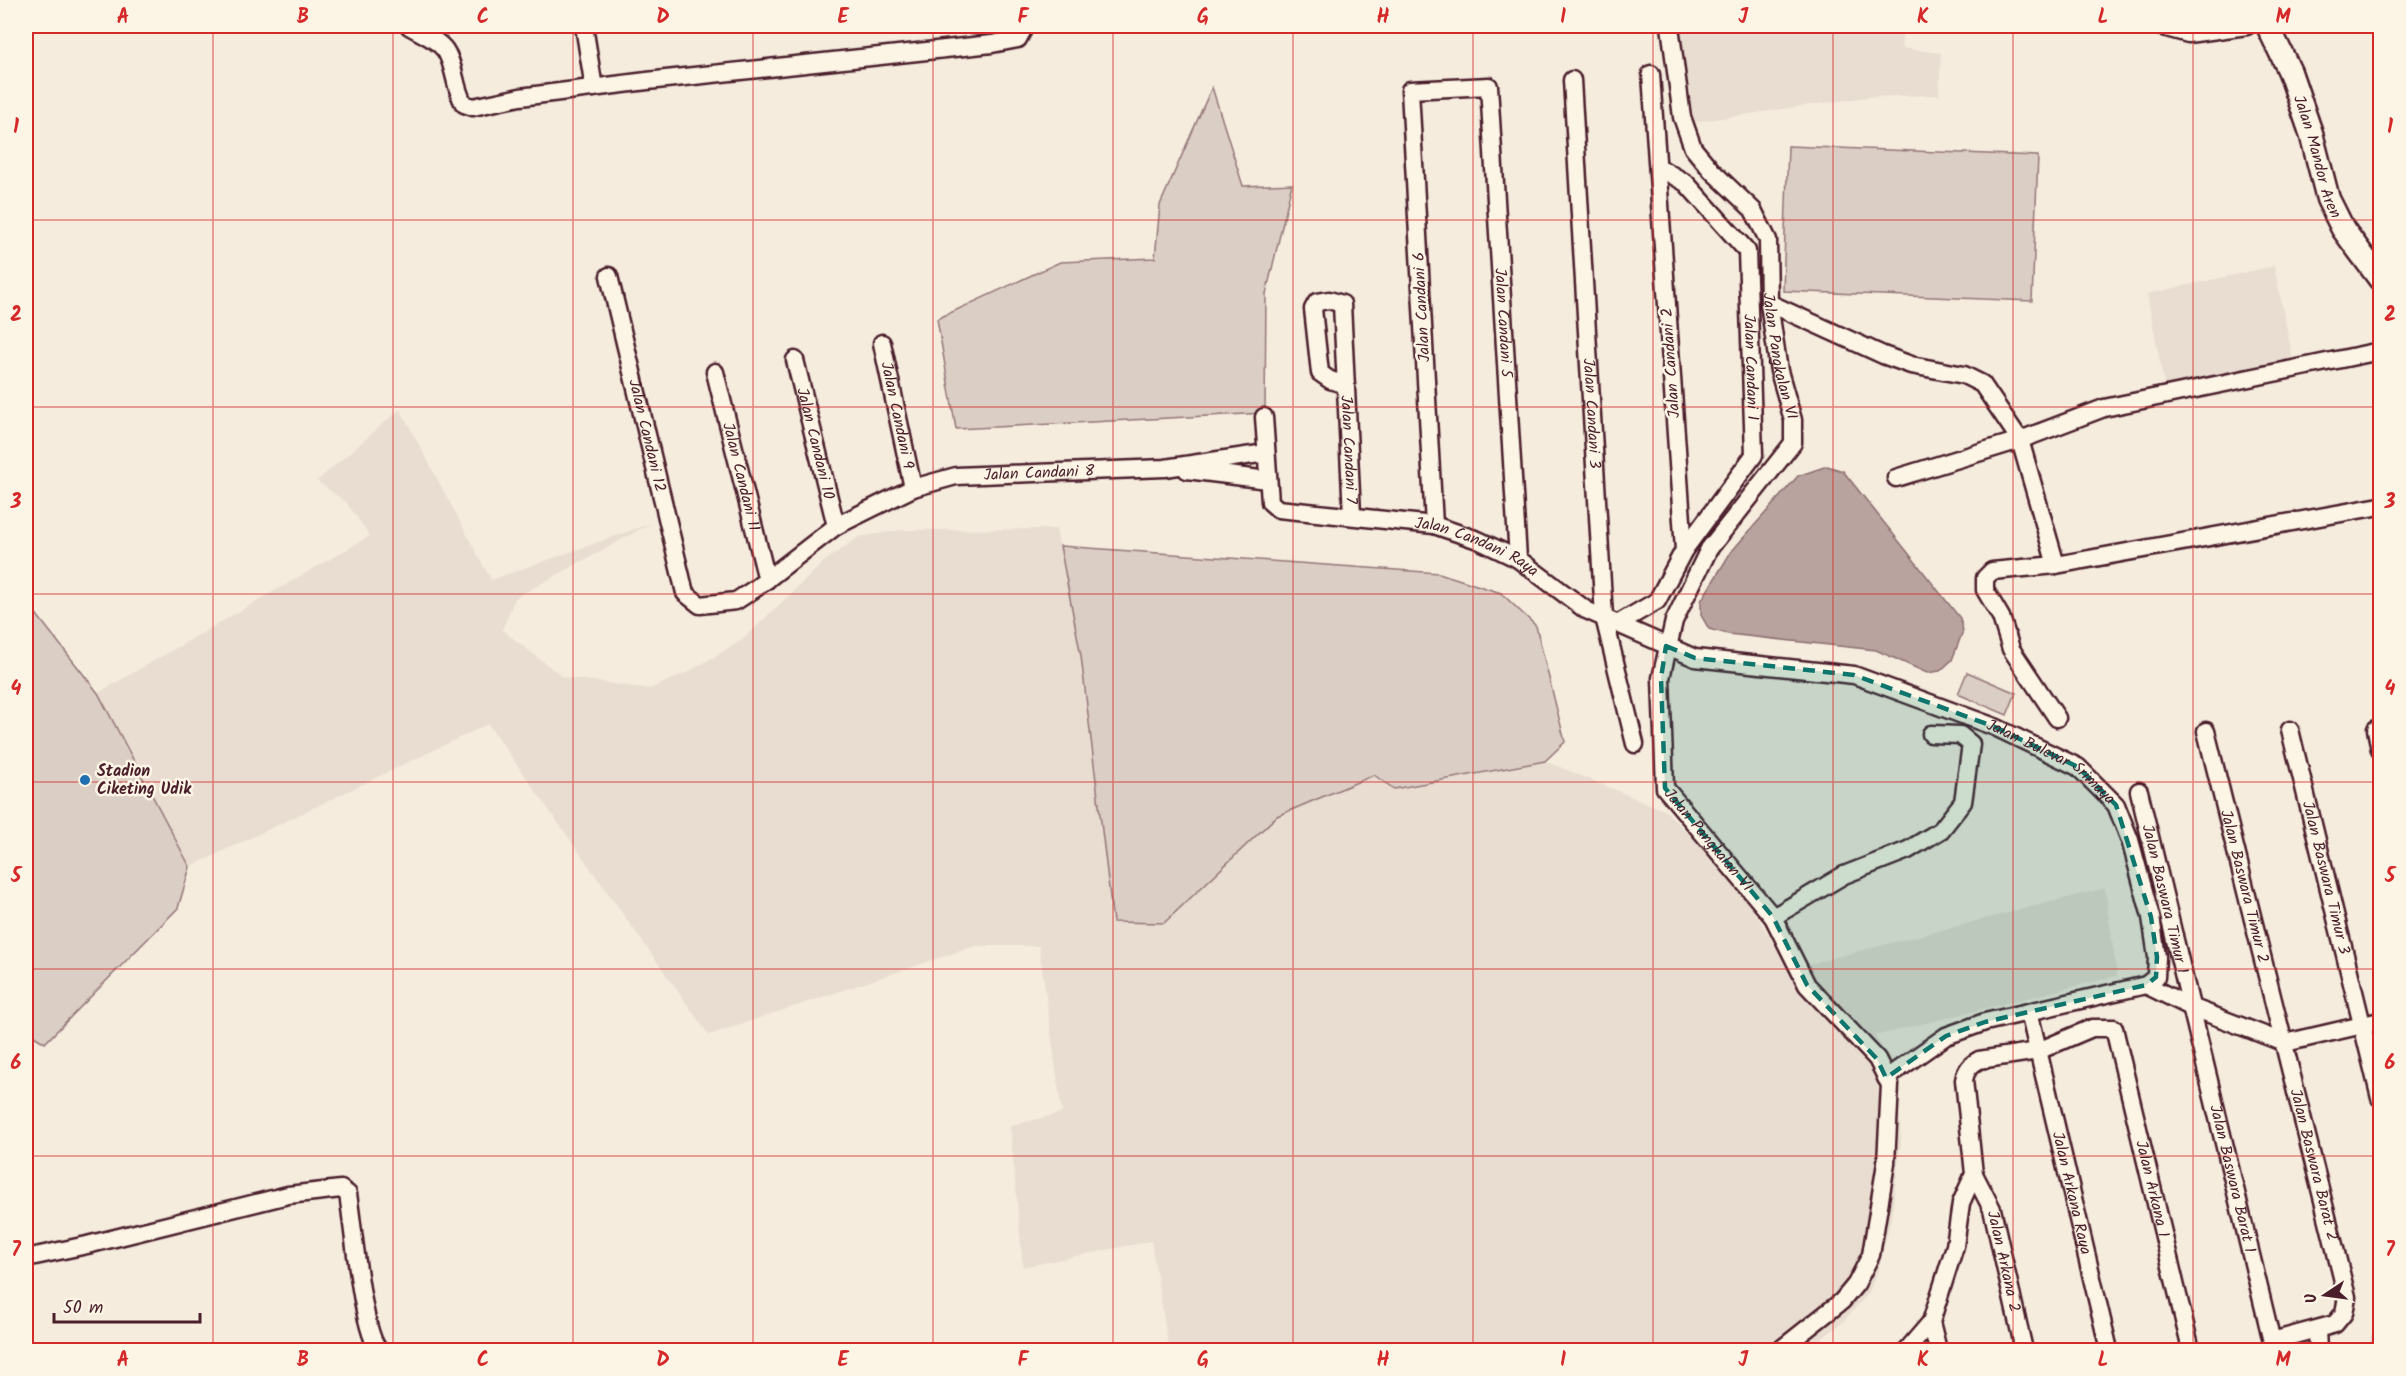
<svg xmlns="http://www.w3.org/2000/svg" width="2406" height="1376" viewBox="0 0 2406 1376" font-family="Kalam,sans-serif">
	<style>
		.built { fill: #e8ddd0 }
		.green { fill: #dbcec4; stroke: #927678; stroke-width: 1.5 }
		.water { fill: #b8a39e; stroke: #8c6e70; stroke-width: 1.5 }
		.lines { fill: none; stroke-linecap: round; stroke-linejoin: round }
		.street-casing { stroke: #4a1f2b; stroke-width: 21 }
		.secondary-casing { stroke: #4a1f2b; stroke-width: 27 }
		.street { stroke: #fcf5e5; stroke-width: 16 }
		.secondary { stroke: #fcf5e5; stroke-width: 22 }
		.marked { fill: #0f766e; fill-opacity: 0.2; stroke: #0f766e; stroke-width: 4.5; stroke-dasharray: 12 8; stroke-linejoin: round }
		.grid { fill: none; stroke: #d62828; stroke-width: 1.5; stroke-opacity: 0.55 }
		.poi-dot { fill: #1f6fb2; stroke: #fcf5e5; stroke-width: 2 }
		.labels { text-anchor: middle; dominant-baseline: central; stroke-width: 5; stroke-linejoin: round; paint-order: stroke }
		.street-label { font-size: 16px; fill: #4a1f2b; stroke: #fcf5e5 }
		.poi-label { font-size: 16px; font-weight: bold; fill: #4a1f2b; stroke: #fcf5e5; text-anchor: start }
		.neatline { fill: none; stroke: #d62828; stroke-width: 2 }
		.grid-label { font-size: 20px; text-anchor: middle; font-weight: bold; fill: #d62828 }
	</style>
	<rect width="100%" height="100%" fill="#f5ecde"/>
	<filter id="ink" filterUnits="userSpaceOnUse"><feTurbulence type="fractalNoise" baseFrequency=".0167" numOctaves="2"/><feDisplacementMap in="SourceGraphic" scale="12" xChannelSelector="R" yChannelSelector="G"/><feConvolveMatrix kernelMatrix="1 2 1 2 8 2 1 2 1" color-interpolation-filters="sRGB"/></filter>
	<g filter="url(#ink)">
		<g class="built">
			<path d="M1678,26h225l-2,22 40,5 -2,42 -73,2 -172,25z"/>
			<path d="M2274,266l19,93 -128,30 -18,-95z"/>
			<path d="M400,409l91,171 161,-57 -137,75 -13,32 61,47 87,12 38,-17 53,-31 85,-81 33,-23 42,-7 155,-1 25,127 83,267 113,-107 97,-41 20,14 151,-28 121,50 68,69 56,89 315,-81 12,88 -243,60 23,31 4,76 -10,76 -13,52 -10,23 -26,29 -35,27h-638l-18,-109 -128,26 -13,-141 52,-13 -23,-167h-64l-266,89 -221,-311 -298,143 -92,-174 272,-157 -24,-34 -29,-21z"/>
		</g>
		<g class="green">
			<path d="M1212,87l31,99 49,-2 -26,110 -1,119 -309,16 -19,-110 123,-57 95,-4 5,-53z"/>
			<path d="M1788,146l250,10 -6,145 -249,-10z"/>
			<path d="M1060,546l379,27 62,20 35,33 29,116 -20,19 -151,28 -20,-14 -97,41 -113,107 -51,-1 -32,-266z"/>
			<path d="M26,601l72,92 92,174 -12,41 -133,135 -19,-12z"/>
			<path d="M1967,672l49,21 -9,22 -49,-21z"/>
			<path d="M2380,1332v18h-8l1,-15z"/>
		</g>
		<path class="water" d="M1827,466l16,5 117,147 3,13 -11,29 -12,11 -13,2 -51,-23 -148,-16 -19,-5 -8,-14v-14l30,-49 67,-76z"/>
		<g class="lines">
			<defs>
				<g id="street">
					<path d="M409,26c11,7 28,13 36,24 10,14 9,38 19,54l9,3 47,-10 127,-16 345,-37 26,-5 7,-13"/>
					<path d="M584,26l10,62"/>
					<path id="s1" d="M1670,26l12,91 11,31 19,23 41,39 15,30 1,63 10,68 14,49v23l-84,106 -35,72 -13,57 4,110 108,129 34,68 70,74 13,26 -4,78 -15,92 -15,29 -14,17 -62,49"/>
					<path d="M2159,26l29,8 59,-8"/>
					<path id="s2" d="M1572,80l32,537 31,127"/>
					<path id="s3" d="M1658,167l28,16 61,68 7,204 -70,95"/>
					<path id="s4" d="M609,276l76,317 15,12 36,-4 20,-13 80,-62 77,-38 43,-12 209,-8 101,-15"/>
					<path d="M1769,303l114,52 28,10 53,10 18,9 38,56 36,125"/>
					<path id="s5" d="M882,343l31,145"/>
					<path id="s6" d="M795,360l41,166"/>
					<path id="s7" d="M715,372l52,208"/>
					<path id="s8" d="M1346,385l-16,-5 -10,-7 -7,-64 4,-7 12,-2 13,4 10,211"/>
					<path id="s9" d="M1264,417l6,85 8,7 156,16 44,15 40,19 68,51 109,48 159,17 141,52 83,40 38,38 14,35 21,77 6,40 -1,20 -10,8 -161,37 -39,14 -60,42"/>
					<path d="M1187,470l81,10"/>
					<path d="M1896,478l124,-38 84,-32 276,-57"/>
					<path id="s10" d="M1434,525l-24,-435 79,-4 29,473"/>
					<path d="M1619,623l38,-22 27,-51 -33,-476"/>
					<path d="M2057,718l-46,-69 -10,-32 -16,-27v-12l7,-7 64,-6 324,-59"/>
					<path d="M2376,729l4,21"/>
					<path id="s11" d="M2290,730l90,368"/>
					<path id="s12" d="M2206,731l141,566 -3,16 -9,11 -63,17"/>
					<path id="s13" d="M2139,791l135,559"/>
					<path d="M1773,917l71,-42 64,-25 33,-20 22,-28 8,-58 -11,-9 -29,-1"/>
					<path d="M2146,985l45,22 94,36 95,-22"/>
					<path id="s14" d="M2029,1012l80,338"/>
					<path id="s15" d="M1974,1174l18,35 32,141"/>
					<path d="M26,1258l61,-13 201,-50 53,-6 7,5c5,30 14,138 31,156"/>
					<path d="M1931,1322l7,28"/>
					<path d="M2317,1330l1,20"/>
					<path id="s16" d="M1907,1350l24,-28 24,-76 6,-43 13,-29 -10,-94c2,-10 6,-15 15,-20l59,-9 54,-23h22l77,322"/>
				</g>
				<g id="secondary">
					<path id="s17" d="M2268,26l22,46 21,61 17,66 15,30 37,50"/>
				</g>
			</defs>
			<use href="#street" class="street-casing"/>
			<use href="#secondary" class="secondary-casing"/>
			<use href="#street" class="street"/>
			<use href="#secondary" class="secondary"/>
		</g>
	</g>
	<path class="marked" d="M1666,646l29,12 159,17 141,52 83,40 38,38 35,112 6,40 -1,20 -10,8 -161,37 -39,14 -60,42 -9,-19 -70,-74 -34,-68 -108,-129 -4,-110z"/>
	<path class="grid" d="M213,26v1324M393,26v1324M573,26v1324M753,26v1324M933,26v1324M1113,26v1324M1293,26v1324M1473,26v1324M1653,26v1324M1833,26v1324M2013,26v1324M2193,26v1324M26,220h2354M26,407h2354M26,594h2354M26,782h2354M26,969h2354M26,1156h2354"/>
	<circle class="poi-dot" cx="85" cy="780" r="6"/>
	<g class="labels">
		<g class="street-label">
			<text stroke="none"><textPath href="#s17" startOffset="140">Jalan Mandor Aren</textPath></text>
			<text transform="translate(1422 307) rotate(-93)">Jalan Candani 6</text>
			<text stroke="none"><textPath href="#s10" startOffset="752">Jalan Candani 5</textPath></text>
			<text stroke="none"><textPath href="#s1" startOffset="362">Jalan Pangkalan VI</textPath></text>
			<text transform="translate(1671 363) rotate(-94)">Jalan Candani 2</text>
			<text stroke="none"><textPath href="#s3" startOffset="240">Jalan Candani 1</textPath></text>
			<text stroke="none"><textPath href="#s2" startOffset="334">Jalan Candani 3</textPath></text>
			<text stroke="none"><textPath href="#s5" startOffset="74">Jalan Candani 9</textPath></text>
			<text stroke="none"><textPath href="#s4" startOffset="164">Jalan Candani 12</textPath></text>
			<text stroke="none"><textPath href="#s6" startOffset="86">Jalan Candani 10</textPath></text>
			<text stroke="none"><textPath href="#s8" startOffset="273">Jalan Candani 7</textPath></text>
			<text stroke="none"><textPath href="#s4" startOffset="720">Jalan Candani 8</textPath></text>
			<text stroke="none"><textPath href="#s7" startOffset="108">Jalan Candani 11</textPath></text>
			<text stroke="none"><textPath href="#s9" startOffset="300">Jalan Candani Raya</textPath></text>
			<text stroke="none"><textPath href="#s9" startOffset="924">Jalan Bulevar Srimaya</textPath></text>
			<text stroke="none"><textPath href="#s1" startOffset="902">Jalan Pangkalan VI</textPath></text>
			<text stroke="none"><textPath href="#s11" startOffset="152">Jalan Baswara Timur 3</textPath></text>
			<text stroke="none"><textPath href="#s12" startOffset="160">Jalan Baswara Timur 2</textPath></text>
			<text stroke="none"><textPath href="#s13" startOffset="111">Jalan Baswara Timur 1</textPath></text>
			<text stroke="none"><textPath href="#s12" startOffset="447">Jalan Baswara Barat 2</textPath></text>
			<text stroke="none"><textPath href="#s13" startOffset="399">Jalan Baswara Barat 1</textPath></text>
			<text stroke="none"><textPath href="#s16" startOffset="618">Jalan Arkana 1</textPath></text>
			<text stroke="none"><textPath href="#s14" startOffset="186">Jalan Arkana Raya</textPath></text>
			<text stroke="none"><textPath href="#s15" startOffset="93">Jalan Arkana 2</textPath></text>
		</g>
		<g class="poi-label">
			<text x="97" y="771">Stadion<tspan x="97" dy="18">Ciketing Udik</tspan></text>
		</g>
	</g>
	<rect width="2406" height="1376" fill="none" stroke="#fcf5e5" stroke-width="66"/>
	<g transform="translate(2325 1295) rotate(257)" stroke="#fcf5e5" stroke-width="4.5" paint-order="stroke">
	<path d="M0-4.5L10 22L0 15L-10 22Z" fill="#4a1f2b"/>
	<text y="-9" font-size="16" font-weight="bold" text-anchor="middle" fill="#4a1f2b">U</text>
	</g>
	<path d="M54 1313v9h146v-9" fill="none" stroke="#4a1f2b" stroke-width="3"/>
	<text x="63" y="1313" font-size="18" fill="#4a1f2b" stroke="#fcf5e5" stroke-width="4.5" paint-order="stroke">50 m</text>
	<rect x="33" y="33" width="2340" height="1310" class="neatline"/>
	<g class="grid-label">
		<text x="123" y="23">A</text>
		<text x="303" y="23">B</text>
		<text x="483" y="23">C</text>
		<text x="663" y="23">D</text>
		<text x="843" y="23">E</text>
		<text x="1023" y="23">F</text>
		<text x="1203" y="23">G</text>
		<text x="1383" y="23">H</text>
		<text x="1563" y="23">I</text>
		<text x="1743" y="23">J</text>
		<text x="1923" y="23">K</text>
		<text x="2103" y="23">L</text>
		<text x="2283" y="23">M</text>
		<text x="16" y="133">1</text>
		<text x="2390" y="133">1</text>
		<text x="16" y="321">2</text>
		<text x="2390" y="321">2</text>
		<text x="16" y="508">3</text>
		<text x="2390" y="508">3</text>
		<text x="16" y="695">4</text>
		<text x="2390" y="695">4</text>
		<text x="16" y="882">5</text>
		<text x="2390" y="882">5</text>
		<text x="16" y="1069">6</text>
		<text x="2390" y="1069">6</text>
		<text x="16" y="1256">7</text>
		<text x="2390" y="1256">7</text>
		<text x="123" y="1366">A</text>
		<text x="303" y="1366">B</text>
		<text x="483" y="1366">C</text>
		<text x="663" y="1366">D</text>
		<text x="843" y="1366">E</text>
		<text x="1023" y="1366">F</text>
		<text x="1203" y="1366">G</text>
		<text x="1383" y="1366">H</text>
		<text x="1563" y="1366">I</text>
		<text x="1743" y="1366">J</text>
		<text x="1923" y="1366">K</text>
		<text x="2103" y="1366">L</text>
		<text x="2283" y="1366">M</text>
	</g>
</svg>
